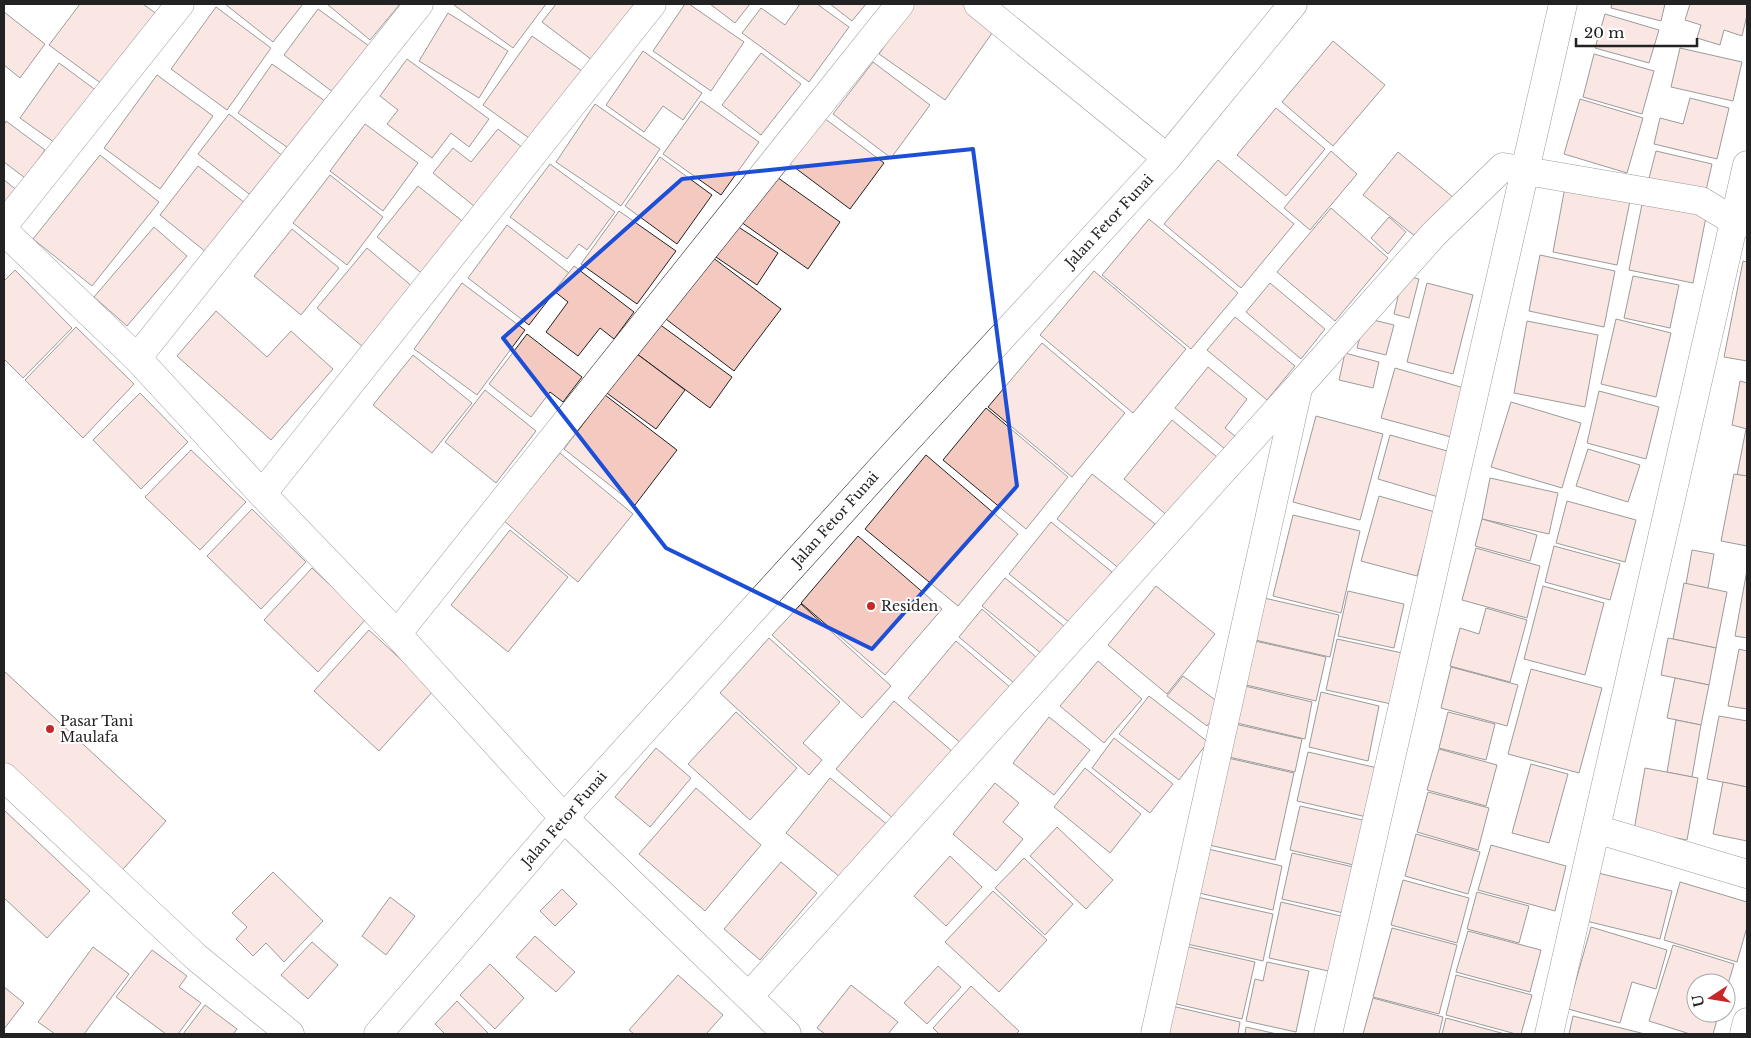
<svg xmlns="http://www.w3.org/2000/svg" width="1751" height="1038" viewBox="0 0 1751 1038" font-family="'Libre Baskerville',serif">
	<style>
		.building { fill: #f3c9c0; stroke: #222 }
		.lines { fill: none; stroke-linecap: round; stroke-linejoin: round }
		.street-casing { stroke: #222; stroke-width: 29 }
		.secondary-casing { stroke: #222; stroke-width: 29 }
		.street { stroke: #fff; stroke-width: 28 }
		.secondary { stroke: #fff; stroke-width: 28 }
		.marked { fill: none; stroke: #1d4ed8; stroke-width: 4; stroke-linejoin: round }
		.poi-dot { fill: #c62828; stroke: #fff; stroke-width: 2 }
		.labels { text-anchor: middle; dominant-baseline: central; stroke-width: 4; stroke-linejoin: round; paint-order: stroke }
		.street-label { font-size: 14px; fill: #222; stroke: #fff }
		.poi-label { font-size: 14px; fill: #222; stroke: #fff; text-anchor: start }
	</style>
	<rect width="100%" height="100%" fill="#fff"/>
	<g class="building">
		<path d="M80,4h63l15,11 -52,72 -57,-42z"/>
		<path d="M225,4h78l-30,38z"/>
		<path d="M327,4h73l-30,36z"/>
		<path d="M455,4h91l-33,44 -59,-43z"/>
		<path d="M556,4h86l-46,59 -54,-41z"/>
		<path d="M685,4h4l55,38 -33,49 -58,-40z"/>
		<path d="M710,4h40l-15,19z"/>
		<path d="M800,4h17l32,23 -40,55 -67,-49 19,-25 24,17z"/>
		<path d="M830,4h36l-14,17z"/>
		<path d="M914,4h52l31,22 -52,74 -66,-46z"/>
		<path d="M1612,4h53l-4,17 -50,-13z"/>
		<path d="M1690,4h57v11l-5,21 -18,-6 -4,15 -23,-7 4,-13 -16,-5z"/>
		<path d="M216,7l55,41 -44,62 -56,-41z"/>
		<path d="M318,9l51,37 -35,47 -50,-38z"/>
		<path d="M4,12l41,32 -25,34 -16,-13z"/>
		<path d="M448,13l60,38 -29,47 -60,-37z"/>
		<path d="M1605,14l54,16 -10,33 -54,-15z"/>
		<path d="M532,36l53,37 -49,70 -53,-38z"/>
		<path d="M1333,41l52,44 -52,61 -51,-44z"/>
		<path d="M1680,48l62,14 -9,39 -62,-14z"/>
		<path d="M643,51l59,42 -19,27 -20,-14 -19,26 -38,-27z"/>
		<path d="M761,53l40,31 -40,51 -39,-30z"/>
		<path d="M1594,54l60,17 -12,43 -59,-17z"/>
		<path d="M407,59l82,60 -20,28 -18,-14 -19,25 -45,-34 11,-14 -18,-14z"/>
		<path d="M873,62l57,43 -39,53 -58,-44z"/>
		<path d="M59,63l38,28 -39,54 -38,-27z"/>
		<path d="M272,64l53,37 -34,49 -53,-37z"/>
		<path d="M157,75l56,41 -53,73 -56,-41z"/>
		<path d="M1690,98l39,10 -12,51 -63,-15 6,-26 23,6z"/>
		<path d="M1580,99l63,19 -16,55 -63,-19z"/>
		<path d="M701,101l58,41 -38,53 -58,-41z"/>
		<path d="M595,104l65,45 -39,57 -65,-44z"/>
		<path d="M1276,108l49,41 -39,47 -49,-41z"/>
		<path d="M229,114l55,43 -31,40 -55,-43z"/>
		<path d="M824,118l60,45 -34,46 -60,-45z"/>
		<path d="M6,121l39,29 -20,28 -21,-16v-37z"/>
		<path d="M365,124l53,39 -35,48 -53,-40z"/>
		<path d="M498,129l33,25 -47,60 -51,-41 20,-25 18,14z"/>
		<path d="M1331,151l26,23 -47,56 -26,-22z"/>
		<path d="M1656,151l56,13 -7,31 -57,-13z"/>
		<path d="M1398,152l56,46 -34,42 -57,-45z"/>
		<path d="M100,155l59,47 -67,84 -59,-47z"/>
		<path d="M660,157l52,38 -35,49 -52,-38z"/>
		<path d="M1218,160l76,64 -53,64 -77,-64z"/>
		<path d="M550,164l65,48 -28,38 -8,-6 -12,15 -57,-42z"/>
		<path d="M198,166l47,37 -39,49 -46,-37z"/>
		<path d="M330,175l53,42 -36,48 -54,-42z"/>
		<path d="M774,175l66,47 -32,47 -67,-47z"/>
		<path d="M4,180l14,11 -14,19z"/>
		<path d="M418,186l48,38 -41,52 -48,-39z"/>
		<path d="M1565,187l65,14 -13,64 -64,-13z"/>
		<path d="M1643,199l64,13 -14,71 -64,-13z"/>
		<path d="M1331,208l57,50 -53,63 -58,-49z"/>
		<path d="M619,211l57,40 -39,53 -56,-40z"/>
		<path d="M1389,217l17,15 -18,22 -17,-16z"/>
		<path d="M1149,219l89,74 -47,56 -89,-74z"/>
		<path d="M507,225l62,48 -40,52 -61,-47z"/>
		<path d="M737,226l41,27 -21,32 -41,-28z"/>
		<path d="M154,227l33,29 -60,70 -33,-29z"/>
		<path d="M292,229l47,39 -38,47 -47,-39z"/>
		<path d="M367,248l53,45 -50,60 -53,-45z"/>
		<path d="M708,254l73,55 -47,62 -72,-55z"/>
		<path d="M1540,255l75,16 -11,56 -75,-16z"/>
		<path d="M1743,261l4,1v99l-23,-4z"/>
		<path d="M574,266l60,46 -20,27 -14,-11 -22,28 -32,-24 22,-30 -14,-11z"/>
		<path d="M15,270l57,58 -49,50 -19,-19v-78z"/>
		<path d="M1094,271l92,78 -53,64 -93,-78z"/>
		<path d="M1403,275l16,4 -10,39 -15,-4z"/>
		<path d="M1633,276l46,9 -9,43 -46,-10z"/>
		<path d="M462,283l63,47 -48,65 -63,-46z"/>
		<path d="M1270,283l55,46 -24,30 -55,-47z"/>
		<path d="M1427,283l46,12 -20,79 -46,-12z"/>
		<path d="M216,311l51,46 24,-26 42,38 -62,71 -94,-84z"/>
		<path d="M1235,317l60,49 -28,34 -60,-50z"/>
		<path d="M1365,318l29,7 -8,30 -29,-7z"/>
		<path d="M1616,319l55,14 -15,64 -55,-13z"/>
		<path d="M655,321l77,56 -22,31 -77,-57z"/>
		<path d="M1527,321l71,14 -13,72 -71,-14z"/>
		<path d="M76,327l58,57 -51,54 -58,-58z"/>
		<path d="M527,334l55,43 -19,25 -13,-10 -19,25 -42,-33z"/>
		<path d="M1042,343l83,70 -53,64 -84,-70z"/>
		<path d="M633,351l52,39 -29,39 -52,-38z"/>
		<path d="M1345,353l34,9 -6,26 -34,-8z"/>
		<path d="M413,355l59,48 -40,50 -59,-48z"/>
		<path d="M1208,367l39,32 -22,29 10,8 -10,13 -50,-41z"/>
		<path d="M1395,368l69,20 -13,49 -70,-19z"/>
		<path d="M1740,381l7,2v46l-15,-4z"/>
		<path d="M485,390l51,41 -40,52 -51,-41z"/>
		<path d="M1599,391l60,16 -13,52 -59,-16z"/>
		<path d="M140,393l48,49 -47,47 -48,-49z"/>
		<path d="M605,395l72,55 -42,55 -71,-56z"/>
		<path d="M1511,402l70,21 -19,65 -71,-21z"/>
		<path d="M986,408l82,69 -42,52 -83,-69z"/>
		<path d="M1316,416l67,18 -23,86 -67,-18z"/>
		<path d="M1172,420l45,37 -48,60 -45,-38z"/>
		<path d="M1746,429h1v47l-10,-1z"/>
		<path d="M1390,435l68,19 -13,45 -67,-20z"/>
		<path d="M1588,449l52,16 -12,37 -52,-16z"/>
		<path d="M191,450l55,52 -46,48 -55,-53z"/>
		<path d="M560,453l73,61 -55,68 -74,-61z"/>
		<path d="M926,455l92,79 -60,72 -93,-77z"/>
		<path d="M1092,474l63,50 -35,45 -63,-50z"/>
		<path d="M1734,474l13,2v70l-26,-5z"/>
		<path d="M1490,478l68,15 -9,41 -67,-15z"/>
		<path d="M1379,496l56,16 -18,64 -56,-15z"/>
		<path d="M1567,501l69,19 -11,42 -69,-19z"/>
		<path d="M252,509l54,53 -45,47 -54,-53z"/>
		<path d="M1293,515l67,16 -19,82 -68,-17z"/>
		<path d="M1482,519l55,16 -7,26 -55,-15z"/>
		<path d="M1051,522l61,50 -42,51 -61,-49z"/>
		<path d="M510,530l58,47 -60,75 -57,-47z"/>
		<path d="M858,536l84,73 -57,66 -84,-72z"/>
		<path d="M1554,546l66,18 -10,36 -65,-18z"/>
		<path d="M1476,548l64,18 -13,52 -65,-18z"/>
		<path d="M1692,550l22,4 -6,34 -22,-4z"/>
		<path d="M312,568l54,51 -48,53 -54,-52z"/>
		<path d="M1747,570v68l-12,-2z"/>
		<path d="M1005,578l59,48 -22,28 -60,-48z"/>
		<path d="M1684,583l43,9 -11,56 -43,-9z"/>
		<path d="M1156,586l59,48 -48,60 -59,-49z"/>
		<path d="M1543,586l61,17 -19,72 -61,-16z"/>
		<path d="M1348,591l56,13 -10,44 -56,-12z"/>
		<path d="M1264,598l75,17 -9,42 -75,-17z"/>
		<path d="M801,604l90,82 -29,32 -90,-83z"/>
		<path d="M1486,608l41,12 -17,62 -60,-16 10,-38 19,6z"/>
		<path d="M982,609l54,48 -22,26 -55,-46z"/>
		<path d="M369,630l65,60 -55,61 -65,-60z"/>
		<path d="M769,638l71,64 -37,41 19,17 -13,15 -89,-82z"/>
		<path d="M1668,638l48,10 -7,37 -48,-10z"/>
		<path d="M1337,639l70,15 -11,51 -70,-15z"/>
		<path d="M956,641l55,47 -48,57 -55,-47z"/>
		<path d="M1255,641l71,16 -10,44 -70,-16z"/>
		<path d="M1739,649l8,2v58l-19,-3z"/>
		<path d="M1098,661l44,38 -38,44 -44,-37z"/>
		<path d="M1451,667l67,18 -11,41 -66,-18z"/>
		<path d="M1531,669l71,19 -23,85 -71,-19z"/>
		<path d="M4,671l162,150 -49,55 -113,-105z"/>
		<path d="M1183,676l39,29 -15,21 -40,-30z"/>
		<path d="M1675,678l34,7 -8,40 -34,-7z"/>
		<path d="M1245,686l67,16 -7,37 -68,-16z"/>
		<path d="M1321,692l58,14 -11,55 -59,-14z"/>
		<path d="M1149,696l59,46 -29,38 -60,-46z"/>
		<path d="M894,701l59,51 -58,68 -59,-51z"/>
		<path d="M736,712l61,56 -47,52 -62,-56z"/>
		<path d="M1448,712l47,12 -9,36 -47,-12z"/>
		<path d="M1719,716l28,5v66l-40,-8z"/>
		<path d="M1049,717l41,33 -36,45 -41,-32z"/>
		<path d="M1676,720l25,5 -9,52 -25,-5z"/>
		<path d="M1235,724l67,15 -7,33 -66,-15z"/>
		<path d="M1114,738l59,46 -23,29 -58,-45z"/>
		<path d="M656,748l35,30 -41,49 -35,-30z"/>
		<path d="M1439,749l58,16 -11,41 -59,-16z"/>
		<path d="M1308,752l74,17 -11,49 -74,-17z"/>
		<path d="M1228,758l66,15 -19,87 -66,-15z"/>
		<path d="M1531,764l37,10 -19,69 -37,-10z"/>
		<path d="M1085,768l56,46 -31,39 -56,-46z"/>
		<path d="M1645,768l53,10 -11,62 -53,-10z"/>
		<path d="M830,778l59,48 -44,55 -59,-48z"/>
		<path d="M1723,782l24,5v54l-34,-7z"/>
		<path d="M995,783l24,20 -16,19 20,17 -27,32 -43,-37z"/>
		<path d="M696,788l65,57 -56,66 -66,-57z"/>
		<path d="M1428,792l61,16 -11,42 -61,-18z"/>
		<path d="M1300,806l67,15 -9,45 -68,-16z"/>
		<path d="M4,810l86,81 -43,47 -43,-40z"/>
		<path d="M1057,827l56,53 -27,29 -56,-53z"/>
		<path d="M1416,834l64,18 -12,42 -63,-18z"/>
		<path d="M1491,845l75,21 -11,45 -77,-21z"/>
		<path d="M1208,849l74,17 -9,44 -74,-17z"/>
		<path d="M1292,853l66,15 -10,46 -66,-15z"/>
		<path d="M950,856l32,31 -36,39 -32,-30z"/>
		<path d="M1024,858l49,46 -28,31 -50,-47z"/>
		<path d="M781,862l36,31 -57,67 -36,-31z"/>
		<path d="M273,872l50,49 -39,41 -18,-19 -13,13 -17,-17 11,-12 -15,-14z"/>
		<path d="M1598,873l74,18 -12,48 -74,-18z"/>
		<path d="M1403,880l66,18 -12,45 -66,-18z"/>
		<path d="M1680,882l67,20v25l-10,35 -73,-22z"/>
		<path d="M562,889l15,15 -22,22 -15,-15z"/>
		<path d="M993,891l54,49 -48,52 -54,-50z"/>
		<path d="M1477,892l52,14 -10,37 -52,-14z"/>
		<path d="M390,897l25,19 -29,39 -24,-19z"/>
		<path d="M1197,897l76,17 -10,47 -76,-17z"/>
		<path d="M1281,902l64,15 -12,55 -64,-14z"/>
		<path d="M1591,927l76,23 -11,39 -24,-7 -12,41 -52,-14z"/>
		<path d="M1392,928l65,17 -18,69 -66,-17z"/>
		<path d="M1468,931l73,19 -11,42 -74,-20z"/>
		<path d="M535,936l40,36 -19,20 -40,-35z"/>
		<path d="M312,942l26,23 -30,34 -27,-24z"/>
		<path d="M1673,945l61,19 -8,27v-8h-30v30h23l-6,21h-23l-41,-13z"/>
		<path d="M1185,946l70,16 -13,57 -70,-16z"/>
		<path d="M93,947l36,27 -45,60h-29l-17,-12z"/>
		<path d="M152,950l35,26 -8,11 22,16 -23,31h-12l-50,-37z"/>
		<path d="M1267,962l42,9 -13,61 -50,-11 9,-42 8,2z"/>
		<path d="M490,964l34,34 -29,31 -35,-34z"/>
		<path d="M938,966l23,21 -34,37 -23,-21z"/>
		<path d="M678,975l45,40 -17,19h-72l-5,-4z"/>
		<path d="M1456,975l76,20 -11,39h-5l-70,-19z"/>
		<path d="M851,985l47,37 -10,12h-63l-8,-6z"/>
		<path d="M971,986l48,45 -3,3h-77l-6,-6z"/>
		<path d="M4,987l20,16 -20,26z"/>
		<path d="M1373,998l70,19 -4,17h-76z"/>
		<path d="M457,1001l31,32 -2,1h-41l-10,-10z"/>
		<path d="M205,1005l32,24 -4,5h-50z"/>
		<path d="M1172,1006l68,16 -2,12h-72z"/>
		<path d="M1573,1016l72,18h-76z"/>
		<path d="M1446,1018l59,16h-63z"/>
		<path d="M1246,1027l31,7h-32z"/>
	</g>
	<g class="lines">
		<defs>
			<g id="street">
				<path d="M978,4l189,154"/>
				<path d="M4,225l176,-221"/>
				<path d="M4,231l133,127 125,136 135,140 167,184 223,216"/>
				<path d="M137,358l282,-354"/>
				<path d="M262,494l390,-490"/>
				<path d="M397,634l503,-630"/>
				<path d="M4,777l192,180 94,77"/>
				<path d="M1596,829l151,45"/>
				<path d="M749,996l549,-609 136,-153 69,-67 198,34 33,20 13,2"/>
				<path d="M1155,1034l143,-645"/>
				<path d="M1328,1034l235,-1030"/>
				<path d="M1549,1034l198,-869"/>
				<path d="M1744,1034l3,-12"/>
			</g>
			<path id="secondary" d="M378,1034l186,-216 332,-366 271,-294 126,-154"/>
		</defs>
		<use href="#street" class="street-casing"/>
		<use href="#secondary" class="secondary-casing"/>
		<use href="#street" class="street"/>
		<use href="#secondary" class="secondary"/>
	</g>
	<path d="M0 0H1751V1038H0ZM973,149l44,337 -145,163 -206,-101 -163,-210 179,-159z" fill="#fff" fill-opacity=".55" fill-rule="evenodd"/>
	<path class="marked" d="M973,149l44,337 -145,163 -206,-101 -163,-210 179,-159z"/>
	<g class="poi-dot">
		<circle cx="871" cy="606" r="5"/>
		<circle cx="50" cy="729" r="5"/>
	</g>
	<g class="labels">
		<g class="street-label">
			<text transform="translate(1109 221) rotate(-47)">Jalan Fetor Funai</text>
			<text transform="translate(835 519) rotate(-48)">Jalan Fetor Funai</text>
			<text transform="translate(564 819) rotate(-49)">Jalan Fetor Funai</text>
		</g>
		<g class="poi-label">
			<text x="881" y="606">Residen</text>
			<text x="60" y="721">Pasar Tani<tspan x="60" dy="16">Maulafa</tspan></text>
		</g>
	</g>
	<rect width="1751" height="1038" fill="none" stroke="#222222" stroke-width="10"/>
	<g transform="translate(1711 998) rotate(258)"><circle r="24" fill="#ffffff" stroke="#a7a7a7"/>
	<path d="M0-4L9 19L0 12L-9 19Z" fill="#c62828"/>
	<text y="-8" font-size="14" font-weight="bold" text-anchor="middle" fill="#222222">U</text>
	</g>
	<path d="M1576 38v8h121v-8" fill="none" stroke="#222222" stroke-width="2.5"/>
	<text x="1584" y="38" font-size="15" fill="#222222" stroke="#ffffff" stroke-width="4" paint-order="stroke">20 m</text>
</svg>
